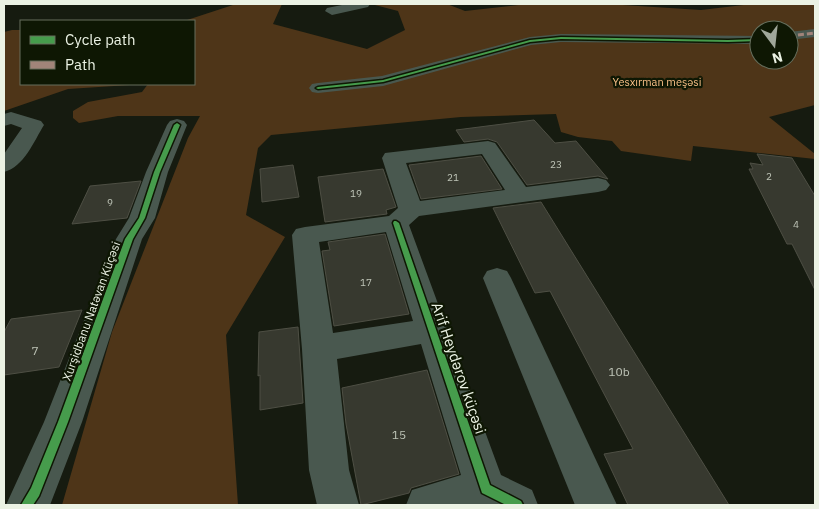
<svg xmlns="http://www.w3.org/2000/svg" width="819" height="509" viewBox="0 0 819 509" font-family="'IBM Plex Sans',sans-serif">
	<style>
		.green { fill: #4e3518; fill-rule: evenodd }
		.building { fill: #37392f; stroke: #4e4f44 }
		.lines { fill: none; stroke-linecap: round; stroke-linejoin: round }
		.minor { fill: #49584f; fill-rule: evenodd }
		.quiet { stroke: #a18479; stroke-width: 3; stroke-dasharray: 6 3; stroke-linecap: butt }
		.cycleway-casing { stroke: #0e1703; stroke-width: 3 }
		.cycleway { fill: #469c4c; fill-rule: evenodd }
		.labels { text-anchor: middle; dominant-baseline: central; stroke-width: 4.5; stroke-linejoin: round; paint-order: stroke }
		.number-label { font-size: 10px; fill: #bec4b7 }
		.far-park-label { font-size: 11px; fill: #fbc188; stroke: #0e1703 }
		.street-label { font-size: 12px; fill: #ebf2e4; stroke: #0e1703 }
		.near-number-label { font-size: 12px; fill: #bec4b7 }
		.near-street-label { font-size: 15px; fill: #ebf2e4; stroke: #0e1703 }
	</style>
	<rect width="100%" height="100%" fill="#161b10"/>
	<g class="green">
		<path d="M236,4h46l-9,20 94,25 38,-19 -7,-19 -27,-7h76l18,7 62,-7h80l94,6 51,-6h63v101l-46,12 46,37v5l-122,-13 -2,15 -70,-10 -9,-10 -34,-4 -17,-5 -5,-18 -95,3 -190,18 -13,13 -12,67 39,22 -59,98 12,170h-176l50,-173 76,-194 12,-22h-82l-39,7 -6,-5v-7l15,-9 54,-10 6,-8h46v-63h-10zM759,30h30v30h-30z"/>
		<path d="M12,30h9v54h124l-77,5 -64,22v-79z"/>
	</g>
	<g class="building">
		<path d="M534,120l21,23 21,-2 32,38 -10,-3 -71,9 -30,-43 -9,-3 -24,3 -8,-12z"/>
		<path d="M757,154l35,4 23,38v94l-23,-46h-5l-38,-75h4l-3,-6 13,2z"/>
		<path d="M481,156l21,33 -81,10 -12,-34z"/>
		<path d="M293,165l6,32 -37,5 -2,-33z"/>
		<path d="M383,169l13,38 -10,3 1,4 -62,8 -7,-45z"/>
		<path d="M141,181l-14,37 -55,6 18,-38z"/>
		<path d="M541,202l188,303h-101l-24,-51 29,-5 -83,-158 -15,2 -42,-85z"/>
		<path d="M385,234l24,80 -75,12 -12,-75 8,-1 -2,-8z"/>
		<path d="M82,310l-23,57 -55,8v-43l7,-13z"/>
		<path d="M298,327l5,76 -43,7v-35l-2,1 1,-44z"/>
		<path d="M427,370l32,104 -48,14 -2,5 -48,12 -15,-81 -4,-36z"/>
	</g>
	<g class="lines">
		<g class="minor">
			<path d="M347,4h23l-2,3 -36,8 -7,-4 2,-3z"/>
			<path d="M815,29v8l-26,3v-8z"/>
			<path d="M561,34l198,2v8l-198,-2 -30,3 -148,41 -65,7 -6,-1 -3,-4 3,-4 6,-1 64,-7 148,-39z"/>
			<path d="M11,112l30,9 3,4c-10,16 -20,42 -40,47v-18l18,-26 -11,-4 -7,2v-12z"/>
			<path d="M177,119l7,2 3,4 -19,47 -13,46 -13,21 -60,183 -32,83h-44l38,-83 72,-183 13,-21 17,-46 21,-47 3,-4z"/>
			<path d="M488,141l7,2 31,44 72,-9 8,2 4,5 -4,5 -8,2 -179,24 -10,9 92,250 31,15 6,15h-132l6,-15 49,-15 -40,-131 -84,15 12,111 10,35h-42l-8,-35 -7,-121 -10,-114 4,-6 9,-2 84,-11 9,-8 -16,-50 3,-5zM482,154l23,36 -85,11 -14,-38zM386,232l27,89 -80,12 -14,-91z"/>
			<path d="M497,268l10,3 4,7 106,227h-42l-92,-227 4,-7z"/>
		</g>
		<path class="quiet" d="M789,36l26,-3"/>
		<defs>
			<g id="cycleway">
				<path d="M561,37l167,3 31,-1v2l-31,1 -167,-3 -31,3 -147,40 -65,7 -2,-1 2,-1 65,-7 147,-40z"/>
				<path d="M177,123l3,2 -20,47 -15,46 -12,21 -65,183 -29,74 -6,9h-12l10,-17 27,-66 67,-183 14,-21 15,-46 20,-47z"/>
				<path d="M394,221h2l3,2 91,262 31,16 2,4h-17l-24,-12 -89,-270z"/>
			</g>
		</defs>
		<use href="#cycleway" class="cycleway-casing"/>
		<use href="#cycleway" class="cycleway"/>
	</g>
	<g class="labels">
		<g class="number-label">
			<text x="556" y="164">23</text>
			<text x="769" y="176">2</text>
			<text x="453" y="177">21</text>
			<text x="356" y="193">19</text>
			<text x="110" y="202">9</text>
			<text x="796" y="224">4</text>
			<text x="366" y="282">17</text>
		</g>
		<g class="far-park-label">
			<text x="657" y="82">Yesxırman meşəsi</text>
		</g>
		<g class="street-label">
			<text transform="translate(91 311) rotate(-70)">Xurşidbanu Natəvan Küçəsi</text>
		</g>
		<g class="near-number-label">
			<text x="35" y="350">7</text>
			<text x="619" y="371">10b</text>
			<text x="399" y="434">15</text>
		</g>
		<g class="near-street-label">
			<text transform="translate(459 368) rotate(71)">Arif Heydərov küçəsi</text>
		</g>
	</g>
	<rect width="819" height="509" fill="none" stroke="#ebf2e4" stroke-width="10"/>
	<rect x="20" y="20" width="175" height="65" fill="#0e1703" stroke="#666f5d"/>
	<rect x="30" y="36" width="25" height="8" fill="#469c4c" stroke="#666f5d"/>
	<text x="65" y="45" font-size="15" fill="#ebf2e4">Cycle path</text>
	<rect x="30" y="61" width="25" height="8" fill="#a18479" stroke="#666f5d"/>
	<text x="65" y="70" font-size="15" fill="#ebf2e4">Path</text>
	<g transform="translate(774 45) rotate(165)"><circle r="24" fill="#0e1703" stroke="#666f5d"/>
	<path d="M0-4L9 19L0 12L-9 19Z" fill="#a0a79a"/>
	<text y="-8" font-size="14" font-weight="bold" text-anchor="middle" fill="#ebf2e4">N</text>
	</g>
</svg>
